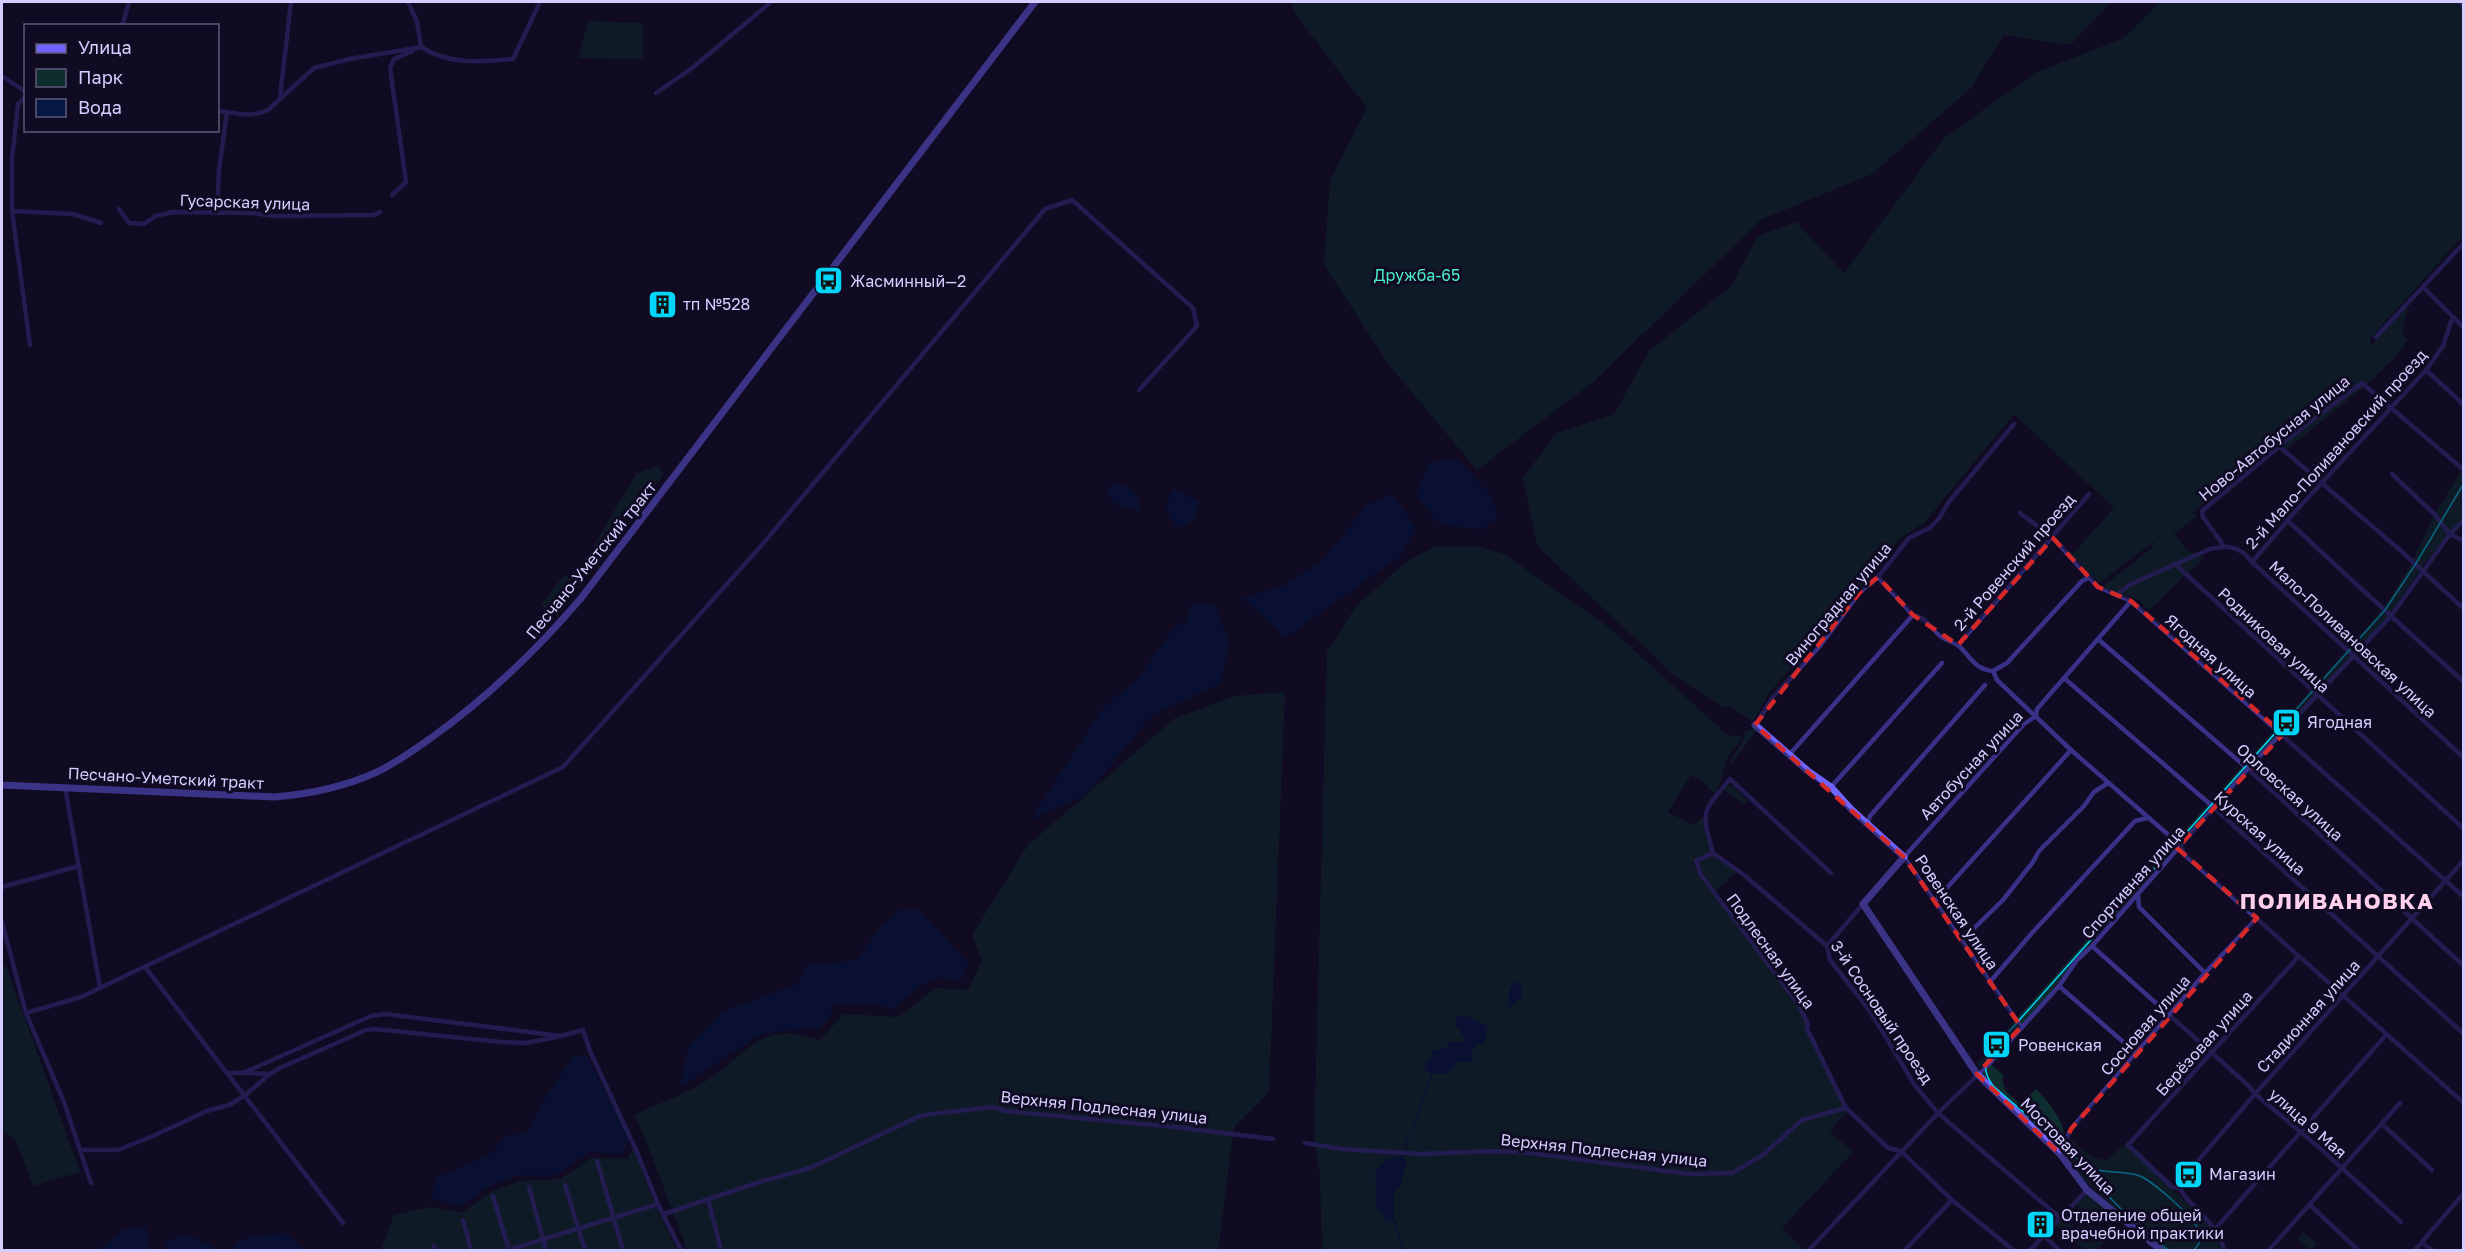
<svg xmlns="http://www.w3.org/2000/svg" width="2465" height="1252" viewBox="0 0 2465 1252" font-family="'Golos Text',sans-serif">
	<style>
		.green { fill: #0e2d2e }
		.water { fill: #041843 }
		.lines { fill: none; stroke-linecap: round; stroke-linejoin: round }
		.stream { stroke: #041843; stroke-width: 1.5 }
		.street { stroke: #383187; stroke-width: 4.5 }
		.secondary { stroke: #6f64ff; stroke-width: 7 }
		.tram { stroke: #00d5f8; stroke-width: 1.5 }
		.marked { fill: none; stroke: #d62828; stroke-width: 4.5; stroke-dasharray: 12 8; stroke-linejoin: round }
		.labels { text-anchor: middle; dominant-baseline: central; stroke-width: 6; stroke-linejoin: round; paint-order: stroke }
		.street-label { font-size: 16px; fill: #d5cdff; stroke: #100b23 }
		.park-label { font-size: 16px; fill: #4deccb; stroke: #100b23 }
		.poi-label { font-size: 16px; fill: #d5cdff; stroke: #100b23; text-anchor: start }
		.district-label { font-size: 22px; font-weight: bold; letter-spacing: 1.5px; fill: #ffcfec; stroke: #100b23 }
	</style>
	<rect width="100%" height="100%" fill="#100b23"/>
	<g class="green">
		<path d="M1292,2h820l-42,43 -66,-10 -33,53 -99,86 -110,45 -171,165 -114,86 -87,-104 -66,-101 6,-85 37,-72 -74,-97z"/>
		<path d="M2160,2h303v234l-94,104 3,5 36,-39 -6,29 6,5 -11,16 -33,31 -76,61 -4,2 -7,-2 -85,65 6,2 -24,19 16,19 15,4 -56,53 -12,-11 -30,-9 -4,-4 49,-38 3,-7 -56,42 -27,-28 42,-47 -100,-94 -89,108 -26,17 -26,36 -104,118 -16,28 -23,-14h-7l-47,-30 -139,-131 -14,-68 32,-44 59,-20 35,-63 82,-65 27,-50 38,-14 48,51 100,-135 91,-65 89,-35z"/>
		<path d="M588,21l55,2v36l-65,-1z"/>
		<path d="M657,466l7,8 -114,143 -8,-13 19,-25 22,-15 53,-90z"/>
		<path d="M2463,468v50l-39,46 -34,50 -314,345 -37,48 -49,51 -8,10 -4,-1 -1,-4 406,-454 29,-46 21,-46z"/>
		<path d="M1476,546l28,8 106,74 113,103 8,5 7,-1 3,2c-3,10 -12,15 -15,25 -4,12 -4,21 -11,32l-16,-16 -8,-3 -23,37 25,13 9,-7 8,34 -18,11 108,146 46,103 -16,20 23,20 -71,76 23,22h-483l-2,-75 -6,-35 13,-488 29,-46 49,-43 28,-16z"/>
		<path d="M1285,692l-16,400 -35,35 -16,123h-531l-41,-109 -12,-26c23,-11 50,-20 72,-34 43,-27 55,-64 114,-40l23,-27 55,3 38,-29 32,2 14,-29 -10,-26 56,-90 147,-127 60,-22z"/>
		<path d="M1754,728l3,1 -28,39c2,-14 14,-21 16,-36z"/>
		<path d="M1728,786l6,1 14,13 -4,5 -20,-15z"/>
		<path d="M1714,855l23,17 -23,20 -15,-27v-5z"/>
		<path d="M6,966l74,206 -47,14 -17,-46 -14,-10v-163z"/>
		<path d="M1991,1064l13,12 -2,3 3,11 15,14 16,-15c13,14 37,39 24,60l-71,-65 -7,-11z"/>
		<path d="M2068,1136c12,11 22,24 39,24l17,-15 4,2 84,80 9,23h-55l-69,-57 -21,-21 -11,-18z"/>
		<path d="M635,1147l11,37 31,66h-296l13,-35 35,-8 33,6 29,-21 28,-11 42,-2 30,-21 36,1z"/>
		<path d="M2087,1194l19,15c-7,9 -11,13 -23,9l-6,-16z"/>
		<path d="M2070,1213l2,2 -5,6 10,10 12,-7 17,13 -1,4 -8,9h-12l-29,-25 10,-11z"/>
		<path d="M2304,1232l13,12 -6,6 -14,-11z"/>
	</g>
	<g class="water">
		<path d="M1456,458l36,38 6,21 -16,12 -42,-4 -24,-29 12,-33z"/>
		<path d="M1113,484c19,1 26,8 27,27l-22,-6 -13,-12z"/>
		<path d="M1174,489l25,13c-1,14 -8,22 -21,26 -14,-17 -15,-19 -4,-39z"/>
		<path d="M1392,494l25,34 -18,29 -114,81 -42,-40 38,-11 41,-26 45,-56z"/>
		<path d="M1191,603l24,2 14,37 -8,41 -70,33 -64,78 -57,26 73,-112 36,-31 33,-47 15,-10z"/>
		<path d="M900,910h19l50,54 -9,18 -20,-5 -19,9 -29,23 -18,-5h-39l-6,14 -10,10 -56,5 -83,54 9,-42 34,-34 73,-26 12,-20 48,-5 24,-32z"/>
		<path d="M1516,981l6,7 -1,10 -14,11 3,-20z"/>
		<path d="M1467,1016l21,10 -4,18h-8l-4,6 2,9 -6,3 -10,-1 -9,12 -17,1 -9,-5 10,-18 12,-3 5,-7 13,1 1,-4 -8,-13v-8z"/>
		<path d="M573,1056h14l42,82 -6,16 -34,-2 -32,23h-40l-31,13 -26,19 -29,-9 5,-20 53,-23 17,-19 21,-3 20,-38z"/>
		<path d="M1402,1156l5,5 -7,27 -6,3v29l-7,2 -11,-18 -1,-33 12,-12z"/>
		<path d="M146,1227l4,23h-52l26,-21z"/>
		<path d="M286,1233l18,17h-70l1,-6 18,-9z"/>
		<path d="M186,1234l27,12v4h-48l2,-9z"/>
	</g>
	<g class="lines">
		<g class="stream">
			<path d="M1402,1156l30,-82"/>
			<path d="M1394,1220l10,30"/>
		</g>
		<g class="street">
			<path d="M408,2l9,19 4,26"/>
			<path d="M2459,2l5,5"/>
			<path d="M122,26l7,-24"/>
			<path d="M2,76l24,16"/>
			<path d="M656,93l35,-24 80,-67"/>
			<path d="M26,97l-8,7 -6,55v52l18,134"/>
			<path d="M280,97l11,-95"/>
			<path d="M218,111c18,2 33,7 50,-1l46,-42 36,-9 71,-12c28,18 61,15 92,12l27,-57"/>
			<path d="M392,195l14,-13 -16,-114 4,-9 19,-8"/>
			<path d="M119,209l10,14 15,1 12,-8 17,-4 80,1 21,3 100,-1 6,-3"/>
			<path d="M12,211l61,3 28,9"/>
			<path d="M217,213l2,-43 8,-58"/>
			<path d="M2423,287l41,41"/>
			<path d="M2376,337l88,-94"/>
			<path d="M2426,370l38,35"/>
			<path d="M2281,448l119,102 64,59"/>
			<path d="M2392,474l42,40 16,20 14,7"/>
			<path d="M2020,513l33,25 45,49 33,14 333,296"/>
			<path d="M2288,521c58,54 117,108 176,161"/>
			<path d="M2224,546l-21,-29 -1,-6 97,-81 63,-47 102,87"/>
			<path d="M2252,562l42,-49 132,-143 17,-24 9,-27"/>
			<path d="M2175,564l289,265"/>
			<path d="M1878,577l35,38c13,2 17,12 26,20 6,6 15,6 20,11 12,11 15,23 34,25l4,9 74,70 109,95 5,10 279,248"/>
			<path d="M2116,595l15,-11 79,-35c19,-4 30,-3 42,13l212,196"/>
			<path d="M2098,639l150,130 216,197"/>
			<path d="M1958,645l131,-151"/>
			<path d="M1993,671l14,-8 75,-82 6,-3"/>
			<path d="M2064,678l147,127 253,229"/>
			<path d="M1755,725l18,-28 47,-51 40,-54 18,-15 31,-39 21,-10 10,-11 8,-14 66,-79"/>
			<path d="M1789,755l124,-140"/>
			<path d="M65,787l35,201"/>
			<path d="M1831,787l111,-124"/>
			<path d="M1867,824l3,-8 115,-131"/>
			<path d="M1713,853l-17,8 5,14 98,130 9,19 -1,5 7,14 32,65 42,40 13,3 51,49 61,50"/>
			<path d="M1831,873l-101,-94c-29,35 -29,31 -17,74l31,22 83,71 3,14 40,51 44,73 24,29 122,105"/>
			<path d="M2,887l77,-21"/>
			<path d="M2138,895l1,12 66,66"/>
			<path d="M1935,901l136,-151"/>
			<path d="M2,922l24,91"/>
			<path d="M1962,940l41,-40 30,-38 6,-11 45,-45 10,-14 14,-9"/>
			<path d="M1827,946l36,-42"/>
			<path d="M2092,946l158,141 5,7 66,55 80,73"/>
			<path d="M145,967l198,256"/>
			<path d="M1989,983l43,-50 103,-112 12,-3"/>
			<path d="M2059,986l77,67"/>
			<path d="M2021,1027l-117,-170 120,-133 12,-8 1,-7 94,-108"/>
			<path d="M227,1073h16l128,-57 14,-2 176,22 22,-6 7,21 46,99 22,54 23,46"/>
			<path d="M246,1073l24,1"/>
			<path d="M2382,1124l50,46"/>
			<path d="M1305,1143l37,6 78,5 74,-3 37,2 158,21 43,-1 32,-19 38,-34 44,-12"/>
			<path d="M81,1150h37l35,-14 54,-25 22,-6 15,-9 26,-22 10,-6 86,-38 8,-1 127,13 25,1 31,-6"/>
			<path d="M2060,1154l11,-25 134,-156 52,-55"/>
			<path d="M597,1161l26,89"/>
			<path d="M91,1183l-27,-81 -38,-89 55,-16 482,-230 198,-221 284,-337 27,-9 121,108 4,18 -58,64"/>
			<path d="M565,1185l20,65"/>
			<path d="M529,1187l17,63"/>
			<path d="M2179,1188l-7,-1 -44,-42 170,-188"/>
			<path d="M493,1196l16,54"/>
			<path d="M708,1199l13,51"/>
			<path d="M2310,1205l48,45"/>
			<path d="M664,1214l96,-32 50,-14 110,-52 11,-2 61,-7 14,4 168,16 99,12"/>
			<path d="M463,1220l8,30"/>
			<path d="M2216,1228l170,-193"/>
			<path d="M2043,1235l16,15"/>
			<path d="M2422,1243l10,7"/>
			<path d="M434,1246l1,4"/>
			<path d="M508,1250l150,-46"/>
			<path d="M1809,1250l129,-137 51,-49 70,-78 18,-26 15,-14 156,-177 143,-153 59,-82 14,-14"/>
			<path d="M1905,1250l47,-50"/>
			<path d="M2030,1250l57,-60"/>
			<path d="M2224,1250c-5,-29 -45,-50 -45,-67l76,-89 209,-234"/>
			<path d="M2269,1250l131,-147"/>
			<path d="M2415,1250l49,-57"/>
		</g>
		<g class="secondary">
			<path d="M1755,725l53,46 23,16 20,22 53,48 -41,47 114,170 83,80 27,36 74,60"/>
			<path d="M2,785l273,12c36,-3 69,-10 102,-25 19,-9 37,-22 54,-34 57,-41 106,-88 151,-141l453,-595"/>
		</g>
		<g class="tram">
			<path d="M2079,1166l49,50 40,34"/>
			<path d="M2194,1250c4,-4 7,-9 6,-16 -1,-13 -50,-56 -63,-59 -17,-5 -34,-1 -50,-8l-94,-81c-12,-17 -9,-26 4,-41l388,-435 30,-45 49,-82"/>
		</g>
	</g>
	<path d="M0 0H2465V1252H0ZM2053,538l45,49 33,14 152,133 -106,114 80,70 -186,211 -11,25 -83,-80 44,-47 -117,-170 -149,-132 105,-133 18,-15 35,38 45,30z" fill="#100b23" fill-opacity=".55" fill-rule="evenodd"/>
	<path class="marked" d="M2053,538l45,49 33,14 152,133 -106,114 80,70 -186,211 -11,25 -83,-80 44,-47 -117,-170 -149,-132 105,-133 18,-15 35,38 45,30z"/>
	<defs>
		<symbol id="bus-square" viewBox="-11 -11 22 22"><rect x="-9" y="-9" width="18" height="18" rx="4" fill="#00d5f8" stroke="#100b23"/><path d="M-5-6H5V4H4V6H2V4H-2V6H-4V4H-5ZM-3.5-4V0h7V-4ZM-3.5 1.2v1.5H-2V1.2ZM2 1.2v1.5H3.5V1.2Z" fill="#111"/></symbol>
		<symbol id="building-square" viewBox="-11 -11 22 22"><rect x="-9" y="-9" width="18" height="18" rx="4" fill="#00d5f8" stroke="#100b23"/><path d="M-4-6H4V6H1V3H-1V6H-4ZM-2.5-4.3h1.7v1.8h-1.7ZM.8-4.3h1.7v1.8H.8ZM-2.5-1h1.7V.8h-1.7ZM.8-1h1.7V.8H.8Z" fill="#111"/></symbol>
	</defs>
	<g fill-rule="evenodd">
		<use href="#bus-square" x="812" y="264" width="33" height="33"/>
		<use href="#building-square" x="646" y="288" width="33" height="33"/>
		<use href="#bus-square" x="2270" y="706" width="33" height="33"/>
		<use href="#bus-square" x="1980" y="1028" width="33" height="33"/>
		<use href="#bus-square" x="2172" y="1158" width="33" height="33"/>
		<use href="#building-square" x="2024" y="1208" width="33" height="33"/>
	</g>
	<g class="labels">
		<g class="street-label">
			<text transform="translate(245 202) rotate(2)">Гусарская улица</text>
			<text transform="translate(2274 438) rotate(-39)">Ново-Автобусная улица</text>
			<text transform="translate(2336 449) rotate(-48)">2-й Мало-Поливановский проезд</text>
			<text transform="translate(591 560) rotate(-51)">Песчано-Уметский тракт</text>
			<text transform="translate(2014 562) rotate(-49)">2-й Ровенский проезд</text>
			<text transform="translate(1838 604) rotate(-50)">Виноградная улица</text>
			<text transform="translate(2353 639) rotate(43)">Мало-Поливановская улица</text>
			<text transform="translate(2274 640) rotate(43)">Родниковая улица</text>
			<text transform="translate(2211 656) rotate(42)">Ягодная улица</text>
			<text transform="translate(1971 765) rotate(-47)">Автобусная улица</text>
			<text transform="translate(166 778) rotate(3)">Песчано-Уметский тракт</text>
			<text transform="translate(2290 792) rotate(42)">Орловская улица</text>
			<text transform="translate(2260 833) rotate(42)">Курская улица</text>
			<text transform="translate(2133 882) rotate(-48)">Спортивная улица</text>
			<text transform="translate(1957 912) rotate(56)">Ровенская улица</text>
			<text transform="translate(1771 951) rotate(54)">Подлесная улица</text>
			<text transform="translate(1882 1012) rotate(56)">3-й Сосновый проезд</text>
			<text transform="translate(2308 1016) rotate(-48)">Стадионная улица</text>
			<text transform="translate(2145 1025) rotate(-49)">Сосновая улица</text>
			<text transform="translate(2204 1043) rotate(-48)">Берёзовая улица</text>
			<text transform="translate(1104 1107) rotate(6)">Верхняя Подлесная улица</text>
			<text transform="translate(2308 1123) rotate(41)">улица 9 Мая</text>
			<text transform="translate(2068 1146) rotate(46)">Мостовая улица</text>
			<text transform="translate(1604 1150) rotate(6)">Верхняя Подлесная улица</text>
		</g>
		<g class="park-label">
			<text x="1417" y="275">Дружба-65</text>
		</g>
		<g class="poi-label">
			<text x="850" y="281">Жасминный—2</text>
			<text x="683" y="304">тп №528</text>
			<text x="2307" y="722">Ягодная</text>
			<text x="2018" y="1045">Ровенская</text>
			<text x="2209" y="1174">Магазин</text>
			<text x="2061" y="1215">Отделение общей<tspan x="2061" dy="18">врачебной практики</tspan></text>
		</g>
		<g class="district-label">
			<text x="2337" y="900">ПОЛИВАНОВКА</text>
		</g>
	</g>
	<rect width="2465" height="1252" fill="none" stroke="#d5cdff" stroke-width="6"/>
	<rect x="24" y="24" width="195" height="108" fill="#100b23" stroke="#5f597b" stroke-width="1.5"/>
	<rect x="36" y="44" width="30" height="9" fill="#6f64ff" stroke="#5f597b" stroke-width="1.5"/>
	<text x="78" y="54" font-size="18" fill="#d5cdff">Улица</text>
	<rect x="36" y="69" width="30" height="18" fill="#0e2d2e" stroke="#5f597b" stroke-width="1.5"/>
	<text x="78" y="84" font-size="18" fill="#d5cdff">Парк</text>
	<rect x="36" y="99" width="30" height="18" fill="#041843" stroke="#5f597b" stroke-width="1.5"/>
	<text x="78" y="114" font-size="18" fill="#d5cdff">Вода</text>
</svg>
